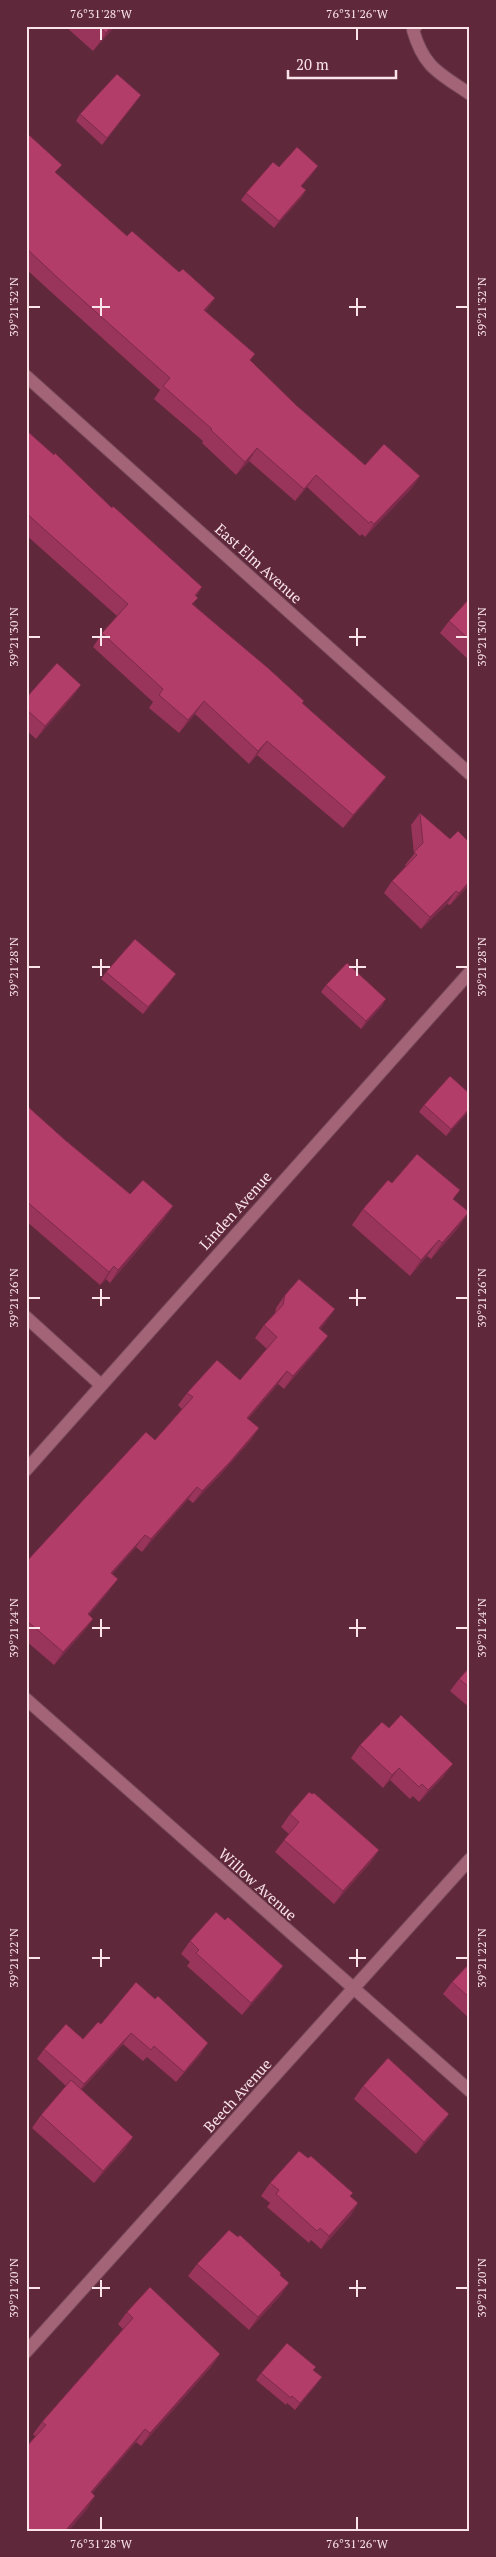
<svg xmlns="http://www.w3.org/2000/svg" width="496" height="2557" viewBox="0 0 496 2557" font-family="'PT Serif',serif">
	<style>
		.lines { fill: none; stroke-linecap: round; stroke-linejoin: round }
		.service-casing { stroke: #76495a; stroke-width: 14 }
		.minor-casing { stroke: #76495a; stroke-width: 14 }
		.service { stroke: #a36477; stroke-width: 12 }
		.minor { stroke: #a36477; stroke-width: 12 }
		.wall { fill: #99345a }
		.shaded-wall { fill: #7d2b4a }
		.building { fill: #b23d69; stroke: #7d2b4a }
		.ticks { fill: none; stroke: #fae4ea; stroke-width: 2 }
		.labels { text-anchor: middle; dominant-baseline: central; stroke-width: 4; stroke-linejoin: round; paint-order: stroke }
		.street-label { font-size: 15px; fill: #fae4ea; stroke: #5f283b }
		.neatline { fill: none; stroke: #fae4ea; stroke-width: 2 }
		.ticks-label { font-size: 12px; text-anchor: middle; fill: #fae4ea }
	</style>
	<rect width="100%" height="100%" fill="#5f283b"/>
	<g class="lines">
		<defs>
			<path id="service" d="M416,26l-3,4c11,38 26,43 57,64"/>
			<g id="minor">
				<path d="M26,376l444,398"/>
				<path d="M26,1317l75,68"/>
				<path d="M26,1470l444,-498"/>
				<path d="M26,1699l444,392"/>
				<path d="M26,2352l444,-493"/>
			</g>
		</defs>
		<use href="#service" class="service-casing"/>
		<use href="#minor" class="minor-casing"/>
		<use href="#service" class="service"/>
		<use href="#minor" class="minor"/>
	</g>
	<g class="wall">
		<path d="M65,26h50l-22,25z"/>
		<path d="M300,26h7l-3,3z"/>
		<path d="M136,102l-34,43 -26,-24 4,-7z"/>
		<path d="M26,138l30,35 149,138 45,50 46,44 69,60 55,11 -9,13 -46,48 -3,-3 -2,2 -53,-49 -12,14 -46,-40 -13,14 -34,-32 1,-2 -49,-42 6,-9 -110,-99 -24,-22z"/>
		<path d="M279,167l34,6 -12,13 5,4 -5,8 -27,30 -33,-28 5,-7z"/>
		<path d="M26,430l86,78 90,79 -6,9 2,2 -5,6 110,99 73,87 -33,38 -86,-73 -8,9 -54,-50 -16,19 -30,-25 4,-6 -60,-55 9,-14 15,-17 -91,-81z"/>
		<path d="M470,598v63l-30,-28 9,-12z"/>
		<path d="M81,685l-9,12 -36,42 -10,-9v-32z"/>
		<path d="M420,813l50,71 -20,21 -3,-1 -26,25 -37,-36 8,-12 14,-15 -1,-1 9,-11 -3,-29z"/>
		<path d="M106,972l65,9 -28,33 -42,-35z"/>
		<path d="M326,985l60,14 -5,8 -20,22 -40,-37z"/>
		<path d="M470,1094v16l-24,26 -27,-24 5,-7z"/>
		<path d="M26,1105l39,35 65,54 43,12 -9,13 -54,64 -4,-4 -6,6 -74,-64z"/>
		<path d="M392,1183l61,17 16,12 -12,17 -26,30 -4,-3 -17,20 -58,-51 11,-16z"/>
		<path d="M285,1295l41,27 -6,7 -1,19 -35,41 -6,-5 -30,35 11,9 -9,13 -30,34 -27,28 -5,-4 -46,53 -6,-5 -24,27 -3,17 -20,24 4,4 -9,12 -30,34 -28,-24v-79l129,-122 27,-31 -4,-4 9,-12 53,-13 27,-31 -12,-11 9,-13 11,-11 1,-6z"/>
		<path d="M470,1667v41l-20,-17 9,-12z"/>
		<path d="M360,1745l84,31 -25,26 -6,-6 -3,3 -20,-19 -7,8 -32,-30z"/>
		<path d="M312,1794l67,56 -9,13 -36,41 -59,-52 14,-18 -8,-7 9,-13z"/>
		<path d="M190,1941l84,38 -32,36 -55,-49 3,-4 -9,-8z"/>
		<path d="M470,1963v56l-27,-25 9,-12z"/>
		<path d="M101,2024l100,30 -25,28 -29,-25 -4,4 -20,-17 -42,46 52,47 -9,13 -30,33 -62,-55 9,-13 25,-29 -29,-27 7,-10 39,-10z"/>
		<path d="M363,2086l86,28 -9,12 -24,28 -62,-55z"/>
		<path d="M270,2183l80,13 8,7 -8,13 -29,33 -10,-9 -2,3 -42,-36 3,-4 -9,-7z"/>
		<path d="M197,2264l83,11 9,8 -9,13 -31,34 -61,-54z"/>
		<path d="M127,2312l93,42 -9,13 -70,79 -5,-4 -44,51 -5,16 -19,22h-42l10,-94 -3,-3 9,-12 81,-93 -5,-5z"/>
		<path d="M313,2370l4,14 -22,26 -8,-7 -1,2 -30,-25 5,-7z"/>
	</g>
	<g class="shaded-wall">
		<path d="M111,26h4l-22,25 13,-18z"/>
		<path d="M141,95l-5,7 -34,43 5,-7z"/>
		<path d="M318,166l-5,7 -17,20 5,-7z"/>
		<path d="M306,190l-5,8 -27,30 5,-7z"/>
		<path d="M215,298l-9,13 -2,-1z"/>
		<path d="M257,448l-8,13 -13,14 9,-13z"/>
		<path d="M316,475l-9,12 -12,14 9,-12z"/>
		<path d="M420,476l-9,13 -46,48 9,-13z"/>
		<path d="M81,685l-9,12 -36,42 9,-13z"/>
		<path d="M204,701l-9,13 -16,19 9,-13z"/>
		<path d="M267,741l-10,14 -8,9 9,-13z"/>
		<path d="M386,777l-10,13 -33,38 10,-13z"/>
		<path d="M470,881v3l-20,21 9,-12z"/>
		<path d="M456,891l-9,13 -26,25 9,-12z"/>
		<path d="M176,974l-5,7 -28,33 5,-7z"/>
		<path d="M386,999l-5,8 -20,22 5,-8z"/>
		<path d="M470,1108v2l-24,26 5,-7z"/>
		<path d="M173,1206l-9,13 -54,64 8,-13z"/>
		<path d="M469,1212l-12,17 -26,30 11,-16z"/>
		<path d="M439,1240l-12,16 -17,20 11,-16z"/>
		<path d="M114,1266l-8,13 -6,6 9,-13z"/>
		<path d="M335,1309l-9,13 -16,19 9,-13z"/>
		<path d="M328,1336l-9,12 -35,41 9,-13z"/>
		<path d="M287,1371l-9,13 -40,46 9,-12z"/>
		<path d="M259,1428l-9,13 -30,34 -27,28 9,-12z"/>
		<path d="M197,1487l-9,12 -46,53 9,-13z"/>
		<path d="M145,1535l-9,12 -34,38 9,-12z"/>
		<path d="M118,1579l-9,12 -30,36 9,-13z"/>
		<path d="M93,1619l-9,12 -30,34 9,-13z"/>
		<path d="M453,1764l-9,12 -25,26 9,-12z"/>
		<path d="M399,1768l-9,12 -7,8 9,-13z"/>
		<path d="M379,1850l-9,13 -36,41 9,-13z"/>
		<path d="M283,1966l-9,13 -32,36 9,-12z"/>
		<path d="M131,2033l-8,11 -46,51 7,-11z"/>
		<path d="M208,2043l-7,11 -25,28 8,-10z"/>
		<path d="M449,2114l-9,12 -24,28 8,-12z"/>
		<path d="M133,2137l-9,13 -30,33 9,-12z"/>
		<path d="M358,2203l-8,13 -29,33 8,-13z"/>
		<path d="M289,2283l-9,13 -31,34 9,-13z"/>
		<path d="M220,2354l-9,13 -70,79 9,-13z"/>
		<path d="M322,2377l-5,7 -22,26 5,-7z"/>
		<path d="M145,2429l-9,13 -54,63 9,-13z"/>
		<path d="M95,2496l-8,13 -19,22h-3z"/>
	</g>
	<g class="building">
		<path d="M99,26h12l-5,7z"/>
		<path d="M117,74l24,21 -34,43 -27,-24z"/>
		<path d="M29,135l33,30 -7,7 72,64 5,-5 47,41 4,-3 32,29 -11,12 51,44 -5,6 46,45 69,60 19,-21 36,32 -46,48 -3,-3 -2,2 -53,-48 -12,14 -47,-41 -12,14 -34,-32 1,-1 -49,-43 7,-8 -111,-99 -33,-31v-110z"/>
		<path d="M297,147l21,19 -17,20 5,4 -27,31 -33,-28 27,-31 6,5z"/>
		<path d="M26,430l28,25 1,-2 57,55 1,-2 89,81 -7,8 3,3 -6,6 76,64 36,33 -2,2 84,74 -33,38 -86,-74 -9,10 -54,-50 -16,19 -29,-25 4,-6 -61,-56 26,-29 -102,-91z"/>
		<path d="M470,598v42l-21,-19z"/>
		<path d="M57,663l24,22 -36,41 -19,-17v-11z"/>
		<path d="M420,813l30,26 8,-8 12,12v38l-11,12 -3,-2 -26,26 -38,-36 25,-26 -3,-3 9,-9z"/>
		<path d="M135,939l41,35 -28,33 -42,-35z"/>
		<path d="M347,963l39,36 -20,22 -40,-36z"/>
		<path d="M450,1076l20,18v14l-19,21 -27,-24z"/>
		<path d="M26,1105l39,35 65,54 13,-14 30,26 -55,64 -4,-4 -5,6 -83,-71z"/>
		<path d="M417,1154l43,36 -7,9 16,13 -27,31 -3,-3 -18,20 -58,-51 25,-29 4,3z"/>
		<path d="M299,1279l36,30 -16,19 9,8 -35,40 -6,-5 -40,47 12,10 -30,35 -27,28 -5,-4 -46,52 -6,-4 -34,38 7,6 -30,35 5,5 -30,33 -37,-32v-58l120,-130 9,8 38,-43 -6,-4 30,-33 23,20 37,-43 -13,-12 19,-20 2,-10z"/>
		<path d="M470,1667v21l-11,-9z"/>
		<path d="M401,1715l52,49 -25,26 -6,-6 -3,3 -20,-19 -7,7 -32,-30 22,-23 7,6z"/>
		<path d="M309,1792l3,2 2,-1 65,57 -36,41 -59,-51 15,-18 -9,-8z"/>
		<path d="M216,1912l9,8 3,-3 55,49 -32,37 -55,-50 3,-3 -9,-9z"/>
		<path d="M470,1963v35l-18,-16z"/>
		<path d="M136,1982l19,17 3,-3 50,47 -24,29 -30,-26 -3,4 -20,-17 -47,51 -40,-35 22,-25 17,15 15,-17 3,2z"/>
		<path d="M388,2058l61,56 -25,28 -61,-56z"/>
		<path d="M71,2080l62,57 -30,34 -62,-56z"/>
		<path d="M299,2151l9,7 3,-2 42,37 -3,3 8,7 -29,33 -9,-8 -3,3 -41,-37 3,-4 -9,-7z"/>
		<path d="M229,2230l9,7 2,-2 41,38 -1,2 9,8 -31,34 -61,-53z"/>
		<path d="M150,2287l70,67 -70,79 -5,-4 -54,63 4,4 -30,35h-39v-84l20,-22 -4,-3 91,-104 -6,-6z"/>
		<path d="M287,2343l29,24 -3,3 9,7 -22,26 -8,-7 -1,2 -30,-25z"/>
	</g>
	<path class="ticks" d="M101,28v12M357,28v12M101,298v18M357,298v18M28,307h12M92,307h18M349,307h17M456,307h12M101,628v18M357,628v18M28,637h12M92,637h18M349,637h17M456,637h12M101,959v17M357,959v17M28,967h12M92,967h18M349,967h17M456,967h12M101,1289v17M357,1289v17M28,1298h12M92,1298h18M349,1298h17M456,1298h12M101,1619v18M357,1619v18M28,1628h12M92,1628h18M349,1628h17M456,1628h12M101,1949v18M357,1949v18M28,1958h12M92,1958h18M349,1958h17M456,1958h12M101,2280v17M357,2280v17M28,2288h12M92,2288h18M349,2288h17M456,2288h12M101,2517v13M357,2517v13"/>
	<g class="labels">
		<g class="street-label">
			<text transform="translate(259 563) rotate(42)">East Elm Avenue</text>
			<text transform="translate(235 1210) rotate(-48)">Linden Avenue</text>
			<text transform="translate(258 1884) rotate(42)">Willow Avenue</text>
			<text transform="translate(237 2095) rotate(-48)">Beech Avenue</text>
		</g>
	</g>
	<rect width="496" height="2557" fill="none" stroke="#5f283b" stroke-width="55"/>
	<path d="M288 70v8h108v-8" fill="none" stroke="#fae4ea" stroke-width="2.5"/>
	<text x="296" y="70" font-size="15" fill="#fae4ea" stroke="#5f283b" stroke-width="4" paint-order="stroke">20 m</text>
	<rect x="28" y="28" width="440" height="2502" class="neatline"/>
	<g class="ticks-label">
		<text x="101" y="18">76°31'28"W</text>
		<text x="357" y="18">76°31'26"W</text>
		<text transform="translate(14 307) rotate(-90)" y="4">39°21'32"N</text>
		<text transform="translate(482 307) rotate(-90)" y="4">39°21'32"N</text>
		<text transform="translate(14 637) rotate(-90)" y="4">39°21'30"N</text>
		<text transform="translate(482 637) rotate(-90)" y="4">39°21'30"N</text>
		<text transform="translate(14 967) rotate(-90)" y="4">39°21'28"N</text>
		<text transform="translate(482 967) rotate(-90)" y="4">39°21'28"N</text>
		<text transform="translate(14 1298) rotate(-90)" y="4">39°21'26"N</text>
		<text transform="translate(482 1298) rotate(-90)" y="4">39°21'26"N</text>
		<text transform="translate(14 1628) rotate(-90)" y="4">39°21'24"N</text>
		<text transform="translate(482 1628) rotate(-90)" y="4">39°21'24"N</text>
		<text transform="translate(14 1958) rotate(-90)" y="4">39°21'22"N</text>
		<text transform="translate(482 1958) rotate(-90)" y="4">39°21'22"N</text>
		<text transform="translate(14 2288) rotate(-90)" y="4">39°21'20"N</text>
		<text transform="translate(482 2288) rotate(-90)" y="4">39°21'20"N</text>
		<text x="101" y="2548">76°31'28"W</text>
		<text x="357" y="2548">76°31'26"W</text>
	</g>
</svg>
